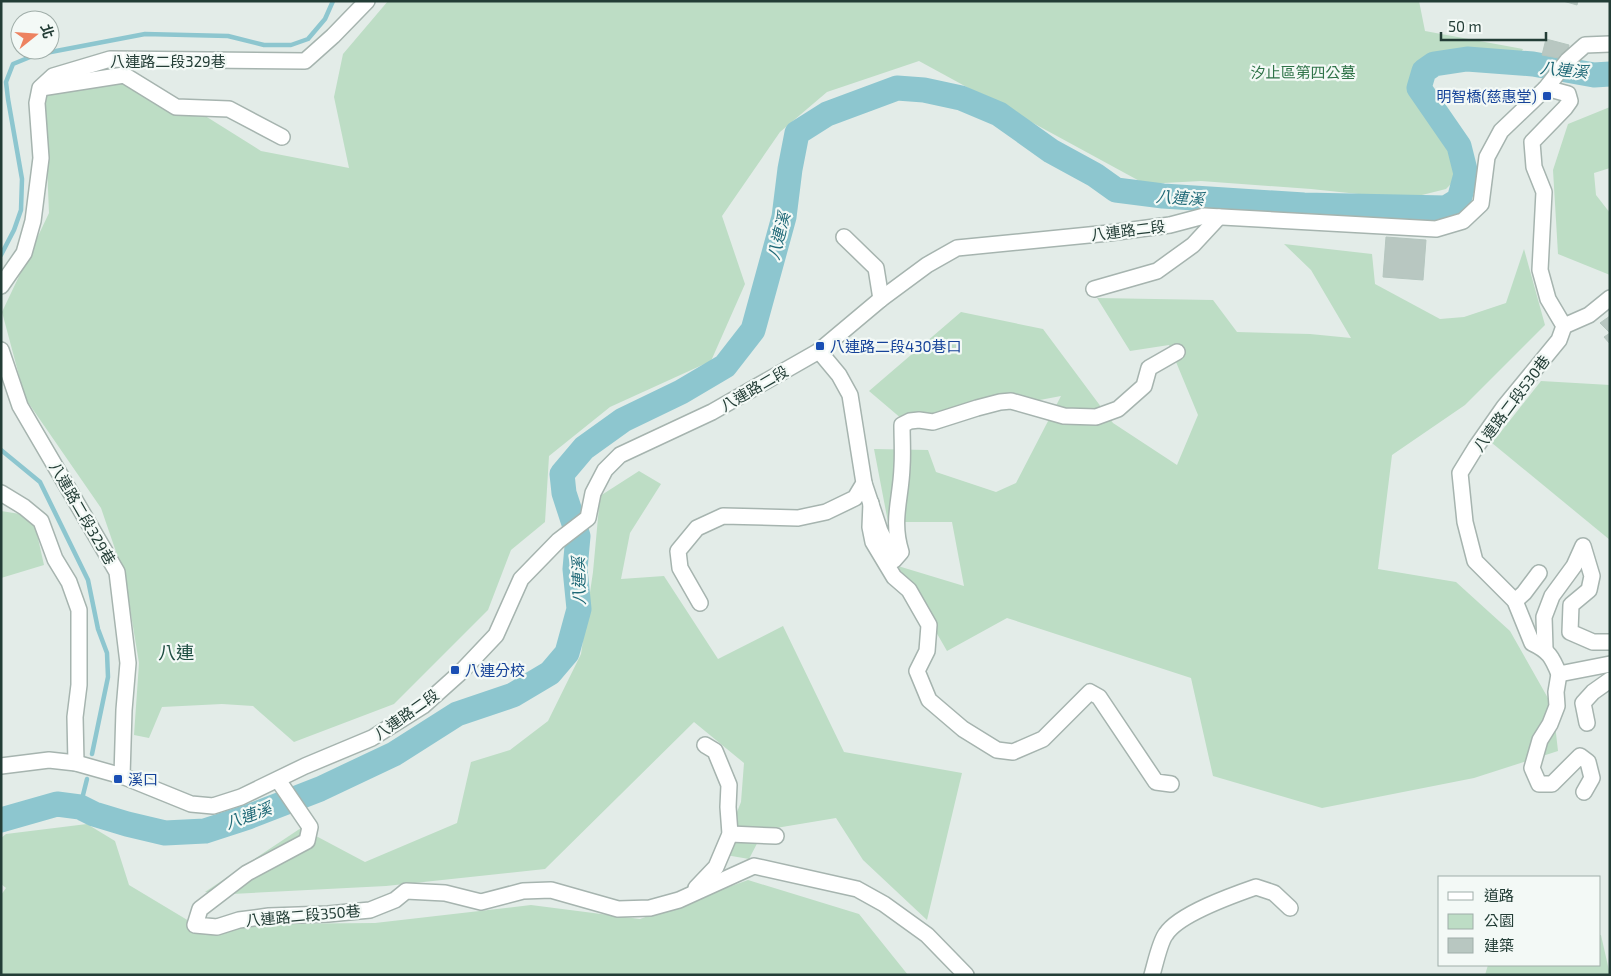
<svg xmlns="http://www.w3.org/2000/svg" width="1611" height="976" viewBox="0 0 1611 976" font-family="'Exo 2','Noto Sans TC',sans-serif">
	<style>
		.green { fill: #bdddc5 }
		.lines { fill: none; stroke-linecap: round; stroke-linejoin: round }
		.stream { stroke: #8dc6cf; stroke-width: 4.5 }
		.river { stroke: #8dc6cf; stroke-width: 25 }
		.building { fill: #b8c7c1; stroke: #b5c6bf }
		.minor-casing { stroke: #a6b4af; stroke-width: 18 }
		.minor { stroke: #fff; stroke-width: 15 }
		.transit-dot { fill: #1a4fb4; stroke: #f3f9f6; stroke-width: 2 }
		.labels { text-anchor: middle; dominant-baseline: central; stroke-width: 4.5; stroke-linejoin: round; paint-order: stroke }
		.street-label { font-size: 15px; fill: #233d36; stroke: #f3f9f6 }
		.park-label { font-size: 15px; fill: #2f7348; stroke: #f3f9f6 }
		.transit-label { font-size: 15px; fill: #164399; stroke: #f3f9f6; text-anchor: start }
		.water-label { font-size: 16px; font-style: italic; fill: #1f6977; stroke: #f3f9f6 }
		.quarter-label { font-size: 18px; fill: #204f43; stroke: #f3f9f6 }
	</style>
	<rect width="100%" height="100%" fill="#e3ece8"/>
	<g class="green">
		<path d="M388,1h1031l6,30 98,18 -3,6 -88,-2 -18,12 9,29 40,54 1,23 -18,18 -40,10 -95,-10 -110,-8 -56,3 -226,-123 -92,31 -47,40 -58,84 23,68 -34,77 -101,46 -61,49 -4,66 -34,28 -23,60 -94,94 -100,38 -41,-36 -31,-2 -60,3 -13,31 -15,-3 5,-72 -14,-85 -24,-70 -76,-110 -23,-86 47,-99 -5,-118 37,-21 46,-7 134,84 88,17 -15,-71 9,-43z"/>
		<path d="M1610,107v61l-16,5 2,22 14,18v62l-52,-21 -5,-84 15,-46z"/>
		<path d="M1284,244l88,10 3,30 65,35 24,-2 42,-14 18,-54 21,76 -80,80 -73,50 -14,114 78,13 54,49 43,76 5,44 -84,27 -152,30 -109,-32 -22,-98 -184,-60 -60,33 -49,-85 66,20 -12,-64h-64l-14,-73 54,1 8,22 60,20 20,-9 45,-87 -152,29 -40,-34 92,-79 82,17 70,94 64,42 21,-50 -29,-70 -39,6 -33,-53 116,2 24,32 73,2 41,4 -40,-68z"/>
		<path d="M1541,381l69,4v155l-118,-97z"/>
		<path d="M639,471l22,13 -31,49 -9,46 43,-3 54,83 65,-33 61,126 118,21 -35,147 -64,-60 -27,-42 -72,12 -15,29 -29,-5 21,-52 3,-39 -50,-41 -149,147 -159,17 -154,8 -27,-2 96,-64 64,34 92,-39 14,-61 39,-12 38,-29 33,-67 12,-82 7,-76z"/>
		<path d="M1,511l32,5 11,49 -43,13z"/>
		<path d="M87,824l28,17 14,44 75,45 52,-6 119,-1 156,-18 109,14 108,-39 111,34 49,61h-907v-80l5,-7 -5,-4v-46l5,-4z"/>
		<path d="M1600,935h1l9,40h-125l3,-10h112z"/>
	</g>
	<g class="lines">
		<g class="stream">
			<path d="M1,255l13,-25 7,-20 1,-31 -14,-80 -2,-17 7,-18 22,-9 110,-21 83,2 36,9h27l17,-6 17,-20 8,-18"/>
			<path d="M1,450l39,32 48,98 10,49 9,24 1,24 -16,77"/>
			<path d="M80,807l7,-28"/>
		</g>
		<path class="river" d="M1,820l56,-16 23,3 14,7 33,10 38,9 40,-2 43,-14 72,-28 74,-35 63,-40 56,-19 37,-22 17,-20 12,-44 -4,-40 3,-33 -14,-43 -2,-19 22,-26 39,-28 58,-28 44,-26 28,-36 31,-113 6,-48 7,-36 30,-19 70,-26 27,2 37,8 38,16 52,37 44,24 21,15 47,6 141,9 142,3 13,-8 7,-26 -7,-28 -40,-58 5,-17 10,-7 33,-5 66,5 61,11 16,-1"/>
	</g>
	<g class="building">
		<path d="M1563,1h15l-1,4z"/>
		<path d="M1546,39l23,6 -1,4 -10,9 -16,-3z"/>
		<path d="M1386,237l40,3 -3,40 -40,-3z"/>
		<path d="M1610,316v28l-6,-7 6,-4 -10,-10z"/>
	</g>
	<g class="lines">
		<defs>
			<g id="minor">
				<path d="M41,88l83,-13 52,32 53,2 53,28"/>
				<path d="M1546,88l22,6 2,7 -5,7 -33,34 2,25 10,25 -4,78 8,29 16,27 -5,14 -55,67 -28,40 -16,26 5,49 10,39 40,40 17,42c17,8 20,14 27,31l51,-10"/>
				<path d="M844,237l32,31 5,31"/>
				<path d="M1,286l23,-33 9,-32 8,-63 -4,-55 3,-15 13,-12 57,-17 195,2 28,-25 34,-35"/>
				<path d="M1094,289l63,-18 36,-26 26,-28"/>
				<path d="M1564,326l25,-11 21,-17"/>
				<path d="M1,350l19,56 97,166 11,91 -4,47 -2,66"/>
				<path d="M864,483l16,48 14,29 7,-8c-10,-32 0,-53 1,-85 1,-14 0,-28 0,-42l8,-4 9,-1 14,2 44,-14 23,-6 11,-1 53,15 32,1 22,-8 26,-23 5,-18 28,-16"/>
				<path d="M1,493l23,14 17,14 14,38 14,23 10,28v75l-4,32 1,46"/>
				<path d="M871,503l-1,24 3,15 21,35 15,13 20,35 -2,26 -10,20 12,29 34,29 34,21 16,2 30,-13 47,-47 9,5 57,85 15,2"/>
				<path d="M1515,601l9,-8 15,-20"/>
				<path d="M700,603l-20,-35 -2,-17 19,-23 26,-12 75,2 28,-6 29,-14 9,-15 -14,-88 -11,-20 -20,-24"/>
				<path d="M1545,649l-1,-32 8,-21 22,-30 9,-20 9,30 -3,14 -18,15 -1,27 23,10h17"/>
				<path d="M1559,674l-3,18 1,14 -7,18 -10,16 -8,28 7,16h13l28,-28 8,6 4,16 -8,14"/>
				<path d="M1587,723l-4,-20 10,-11 17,-12"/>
				<path d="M1,766l48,-6 27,3 46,13 69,28 22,2 28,-9 64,-31 67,-28 51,-32 38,-34 35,-37 25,-56 37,-38 30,-23 5,-25 12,-23 15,-15 92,-43 107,-61 62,-52 46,-34 30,-17 152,-15 61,-8 34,-9 232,13 27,-8 18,-17 6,-47 14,-26 45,-43 22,-28 17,-15 25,-1"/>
				<path d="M278,780l32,47 -3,14 -60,32 -47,36 -5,16 22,2 22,-7 30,-4 59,-2 42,-4 25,-10 11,-9 39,2 36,9 42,-11 28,-1 67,19 32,-1 29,-8 75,-34 103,23 27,15 43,31 39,40"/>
				<path d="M730,834l46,2"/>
				<path d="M696,888l20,-21 14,-33 -2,-27 1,-22 -14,-34 -10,-6"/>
				<path d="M1152,975c3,-10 8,-34 14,-41 13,-20 67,-39 90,-47l18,6 16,15"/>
			</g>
		</defs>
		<use href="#minor" class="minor-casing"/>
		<use href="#minor" class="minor"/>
	</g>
	<g class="transit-dot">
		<rect x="1542" y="91" width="10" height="10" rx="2.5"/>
		<rect x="815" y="341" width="10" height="10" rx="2.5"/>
		<rect x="450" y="665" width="10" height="10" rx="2.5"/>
		<rect x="113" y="774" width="10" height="10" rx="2.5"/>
	</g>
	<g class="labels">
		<g class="street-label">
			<text x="168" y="61">八連路二段329巷</text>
			<text transform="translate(1128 230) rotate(-7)">八連路二段</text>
			<text transform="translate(754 388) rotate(-30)">八連路二段</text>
			<text transform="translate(1511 403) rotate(-53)">八連路二段530巷</text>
			<text transform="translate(83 513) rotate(60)">八連路二段329巷</text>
			<text transform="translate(406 714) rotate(-35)">八連路二段</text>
			<text transform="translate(303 915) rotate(-5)">八連路二段350巷</text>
		</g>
		<g class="park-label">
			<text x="1303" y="72">汐止區第四公墓</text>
		</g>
		<g class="transit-label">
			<text x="1537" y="96" text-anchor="end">明智橋(慈惠堂)</text>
			<text x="830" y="346">八連路二段430巷口</text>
			<text x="465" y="670">八連分校</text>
			<text x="128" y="779">溪口</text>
		</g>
		<g class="water-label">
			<text transform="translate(1564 69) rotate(6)">八連溪</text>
			<text transform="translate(1180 197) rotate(4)">八連溪</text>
			<text transform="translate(778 236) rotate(-76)">八連溪</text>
			<text transform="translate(578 581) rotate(-91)">八連溪</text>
			<text transform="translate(248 815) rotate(-20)">八連溪</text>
		</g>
		<g class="quarter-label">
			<text x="176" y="652">八連</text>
		</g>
	</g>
	<rect width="1611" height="976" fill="none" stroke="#233d36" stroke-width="5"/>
	<rect x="1438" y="876" width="162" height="90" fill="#f3f9f6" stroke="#a0aea9"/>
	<rect x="1448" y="892" width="25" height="8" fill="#ffffff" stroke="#a0aea9"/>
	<text x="1484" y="901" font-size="15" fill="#233d36">道路</text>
	<rect x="1448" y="914" width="25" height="15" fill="#bdddc5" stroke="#a0aea9"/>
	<text x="1484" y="926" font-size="15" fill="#233d36">公園</text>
	<rect x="1448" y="938" width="25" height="15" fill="#b8c7c1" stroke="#a0aea9"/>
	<text x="1484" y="951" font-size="15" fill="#233d36">建築</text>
	<g transform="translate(35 35) rotate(73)"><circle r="24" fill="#f3f9f6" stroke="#a0aea9"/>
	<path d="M0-4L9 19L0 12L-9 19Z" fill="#ed8260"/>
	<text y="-8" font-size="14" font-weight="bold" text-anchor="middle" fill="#233d36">北</text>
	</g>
	<path d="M1441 32v8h105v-8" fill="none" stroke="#233d36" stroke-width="2.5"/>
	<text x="1448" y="32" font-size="15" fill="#233d36" stroke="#f3f9f6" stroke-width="4" paint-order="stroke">50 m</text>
</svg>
